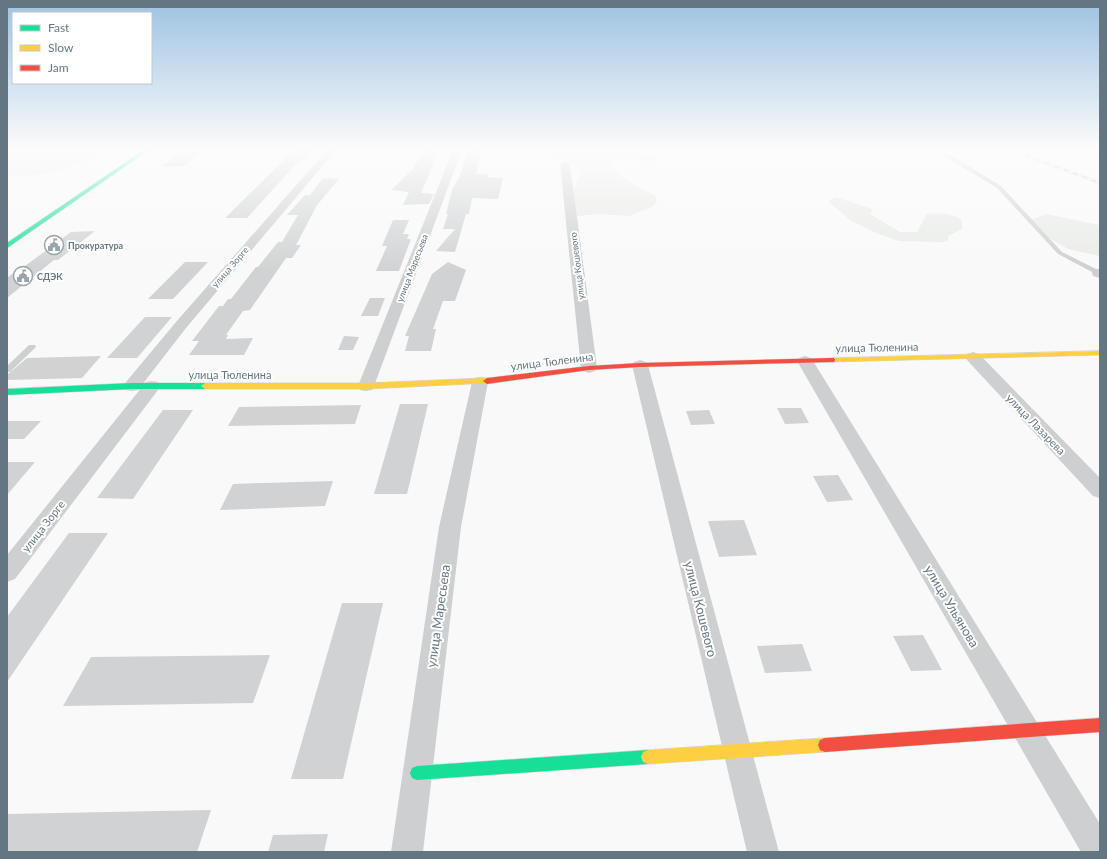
<svg xmlns="http://www.w3.org/2000/svg" width="1107" height="859" viewBox="0 0 1107 859" font-family="Lato,sans-serif">
	<style>
		.green { fill: #e8ebe6 }
		.building { fill: #d0d2d3 }
		.lines { fill: none; stroke-linecap: round; stroke-linejoin: round }
		.fast-casing { stroke: #d5d6d7; stroke-width: 1 }
		.slow-casing { stroke: #d5d6d7; stroke-width: 1 }
		.jam-casing { stroke: #d5d6d7; stroke-width: 1 }
		.lane { fill: #cecfd0; fill-rule: evenodd }
		.street { fill: #cecfd0; fill-rule: evenodd }
		.fast { fill: #16e098; fill-rule: evenodd }
		.slow { fill: #ffcf43; fill-rule: evenodd }
		.jam { fill: #f24e42; fill-rule: evenodd }
		.rail-casing { stroke: #c3c5c6; stroke-width: 2.5 }
		.rail { stroke: #fff; stroke-width: 1.5; stroke-dasharray: 5; stroke-linecap: butt }
		.labels { text-anchor: middle; dominant-baseline: central; stroke-width: 4; stroke-linejoin: round; paint-order: stroke }
		.far-poi-label { font-size: 9px; font-weight: bold; fill: #657683; stroke: #fff; text-anchor: start }
		.far-street-label { font-size: 9px; fill: #657683; stroke: #fff }
		.street-label { font-size: 11px; fill: #657683; stroke: #fff }
		.near-street-label { font-size: 13px; fill: #657683; stroke: #fff }
	</style>
	<rect width="100%" height="100%" fill="#f9f9f9"/>
	<g class="green">
		<path d="M7,150h97c-38,23 -53,25 -97,26z"/>
		<path d="M544,150h67l48,8c-9,8 -20,1 -31,0 -6,0 -13,3 -18,5 8,16 30,24 45,33l2,5 -3,5 -25,10 -30,-2 -22,2c-8,-19 -2,-29 4,-46l-10,-7 -29,-10z"/>
		<path d="M836,197l37,12 -3,5 30,18h17l10,-18c7,-1 33,-1 35,8 0,1 0,6 0,7l-14,7v4l-5,2 -44,-1 -25,-9 -24,-12 -22,-19z"/>
		<path d="M1046,214l54,11v31l-32,-7 -20,-12 -17,-17z"/>
	</g>
	<g class="building">
		<path d="M294,150l18,1 -14,13h-2l-49,54h-22z"/>
		<path d="M424,150h14l-7,13h3l-13,30 -11,-1 24,2 -5,10 -26,1 6,-13 -18,-2 22,-21z"/>
		<path d="M468,150h14l-6,24h12l-1,3 16,1 -5,21 -26,-1 -3,16h-3l-11,38 -19,-1 19,-22h-12l5,-15h-2l6,-24 7,-12z"/>
		<path d="M180,152h21l-17,14 -22,1z"/>
		<path d="M323,178l16,1 -22,26 -21,40h5l-9,13h-6l-36,52 -7,1 -17,24h2l-2,4 27,-1 -9,17h-55l10,-14h-7l27,-35h4l5,-7h3l25,-32h2l20,-25h4l16,-27h-11l18,-20h5z"/>
		<path d="M393,220h16l-6,14h6l-2,5h4l-12,32h-23l11,-25h-5z"/>
		<path d="M95,231l-37,29h-4l-47,38v-20l11,-9h3l50,-37z"/>
		<path d="M185,262h23l-35,37h-25z"/>
		<path d="M448,262l18,8 -11,31h-12l-10,28h3l-5,22h-26l4,-15h-4l27,-62z"/>
		<path d="M370,298h15l-7,18h-17z"/>
		<path d="M145,317h27l-35,41h-30z"/>
		<path d="M344,336l15,1 -6,13h-15z"/>
		<path d="M101,356l-19,22 -75,2v-5l20,-17z"/>
		<path d="M400,404h28l-21,90h-33z"/>
		<path d="M361,405l-6,19 -127,2 11,-19z"/>
		<path d="M777,408h24l8,15 -24,1z"/>
		<path d="M163,410h30l-60,89 -36,-1z"/>
		<path d="M709,410l6,14 -24,1 -5,-14z"/>
		<path d="M7,421h34l-17,18h-17z"/>
		<path d="M7,462h28l-28,33z"/>
		<path d="M838,475l15,25 -26,2 -14,-26z"/>
		<path d="M333,481l-8,25 -105,4 13,-26z"/>
		<path d="M744,520l13,35 -38,2 -11,-36z"/>
		<path d="M69,533h39l-101,149v-65z"/>
		<path d="M342,603h41l-40,176h-52z"/>
		<path d="M923,635l19,35 -31,1 -18,-35z"/>
		<path d="M802,644l10,27 -47,2 -8,-27z"/>
		<path d="M270,655l-17,48 -190,3 28,-49z"/>
		<path d="M211,810l-14,42h-190v-38z"/>
		<path d="M328,834l-4,18h-56l5,-17z"/>
	</g>
	<g class="lines">
		<defs>
			<g id="fast">
				<path d="M144,150h5l-142,98v-5z"/>
				<path d="M132,383h73l4,3 -4,3h-73l-125,6v-6z"/>
				<path d="M648,750l5,2 2,5 -2,5 -5,2 -231,16 -5,-2 -2,-5 2,-5 5,-2z"/>
			</g>
			<g id="slow">
				<path d="M1100,351v4l-269,7 -4,-2 4,-2z"/>
				<path d="M487,378l3,1 1,2 -1,2 -124,6h-161l-4,-3 4,-3h161z"/>
				<path d="M825,738l5,2 2,5 -2,5 -5,2 -177,12 -5,-2 -2,-5 2,-5 5,-2z"/>
			</g>
			<g id="jam">
				<path d="M831,358h3l1,2 -1,2 -194,5 -51,3 -102,14 -4,-3 4,-3 102,-12 51,-3z"/>
				<path d="M1100,718v14l-275,20 -5,-2 -2,-5 2,-5 5,-2z"/>
			</g>
		</defs>
		<use href="#fast" class="fast-casing"/>
		<use href="#slow" class="slow-casing"/>
		<use href="#jam" class="jam-casing"/>
		<g class="lane">
			<path d="M934,150h6l10,5 51,31 61,66 38,19v3h-4l-38,-20 -61,-66z"/>
			<path d="M29,345h6l1,2 -26,25h-3v-6z"/>
		</g>
		<g class="street">
			<path d="M327,150h9l-150,178 -48,62 -6,1 -6,-1 -2,-4 2,-4 50,-60z"/>
			<path d="M453,150h9l-88,236 -2,4 -6,1 -6,-1 -2,-4z"/>
			<path d="M565,161l5,3 27,204 -2,3 -6,2 -6,-2 -2,-3 -21,-204z"/>
			<path d="M1098,269l2,1v8l-7,-2 -1,-3 1,-3z"/>
			<path d="M973,352l6,2 121,124v20l-7,-2 -126,-136 -2,-3 2,-3z"/>
			<path d="M805,356l6,2 2,3 287,463v28h-19l-284,-491 2,-3z"/>
			<path d="M640,360l6,2 2,3 131,487h-32l-115,-487 2,-3z"/>
			<path d="M480,377l6,1 2,4 -27,145 -38,325h-32l48,-325 33,-145 2,-4z"/>
			<path d="M152,381l6,1 2,4 -2,4 -143,189 -8,3v-27l139,-173z"/>
		</g>
		<use href="#fast" class="fast"/>
		<use href="#slow" class="slow"/>
		<use href="#jam" class="jam"/>
		<defs>
			<path id="rail" d="M1012,150l88,33"/>
		</defs>
		<use href="#rail" class="rail-casing"/>
		<use href="#rail" class="rail"/>
	</g>
	<linearGradient id="sky" x2="0" y2="1"><stop stop-color="#9dc2e2"/><stop offset="0.55" stop-color="#fcfcfc"/><stop offset="1" stop-color="#fcfcfc" stop-opacity="0"/></linearGradient>
	<rect width="1107" height="271" fill="url(#sky)"/>
	<defs>
		<symbol id="civic-ring" viewBox="-11 -11 22 22"><circle r="9.5" fill="#fff" stroke="#99a4ac" stroke-width="1.5"/><path d="M-.6-6.5H3V-4.5H.6V-3L4-1V1h2V6H-6V1h2V-1L-.6-3ZM-1.2 2.5V6h2.4V2.5Z" fill="#99a4ac"/></symbol>
	</defs>
	<g fill-rule="evenodd">
		<use href="#civic-ring" x="43" y="234" width="22" height="22"/>
		<use href="#civic-ring" x="12" y="265" width="22" height="22"/>
	</g>
	<g class="labels">
		<g class="far-poi-label">
			<text x="68" y="245">Прокуратура</text>
			<text x="37" y="276">СДЭК</text>
		</g>
		<g class="far-street-label">
			<text transform="translate(577 266) rotate(-97)">улица Кошевого</text>
			<text transform="translate(230 267) rotate(-49)">улица Зорге</text>
			<text transform="translate(412 268) rotate(-69)">улица Маресьева</text>
		</g>
		<g class="street-label">
			<text transform="translate(877 347) rotate(-1)">улица Тюленина</text>
			<text transform="translate(552 361) rotate(-7)">улица Тюленина</text>
			<text x="230" y="374">улица Тюленина</text>
			<text transform="translate(1036 424) rotate(46)">улица Лазарева</text>
			<text transform="translate(43 526) rotate(-52)">улица Зорге</text>
		</g>
		<g class="near-street-label">
			<text transform="translate(952 606) rotate(59)">улица Ульянова</text>
			<text transform="translate(701 609) rotate(76)">улица Кошевого</text>
			<text transform="translate(438 616) rotate(-82)">улица Маресьева</text>
		</g>
	</g>
	<rect width="1107" height="859" fill="none" stroke="#657683" stroke-width="16"/>
	<rect x="12" y="12" width="140" height="72" fill="#ffffff" stroke="#c1c8cd"/>
	<rect x="20" y="25" width="20" height="6" fill="#16e098" stroke="#c1c8cd"/>
	<text x="48" y="32" font-size="12" fill="#657683">Fast</text>
	<rect x="20" y="45" width="20" height="6" fill="#ffcf43" stroke="#c1c8cd"/>
	<text x="48" y="52" font-size="12" fill="#657683">Slow</text>
	<rect x="20" y="65" width="20" height="6" fill="#f24e42" stroke="#c1c8cd"/>
	<text x="48" y="72" font-size="12" fill="#657683">Jam</text>
</svg>
